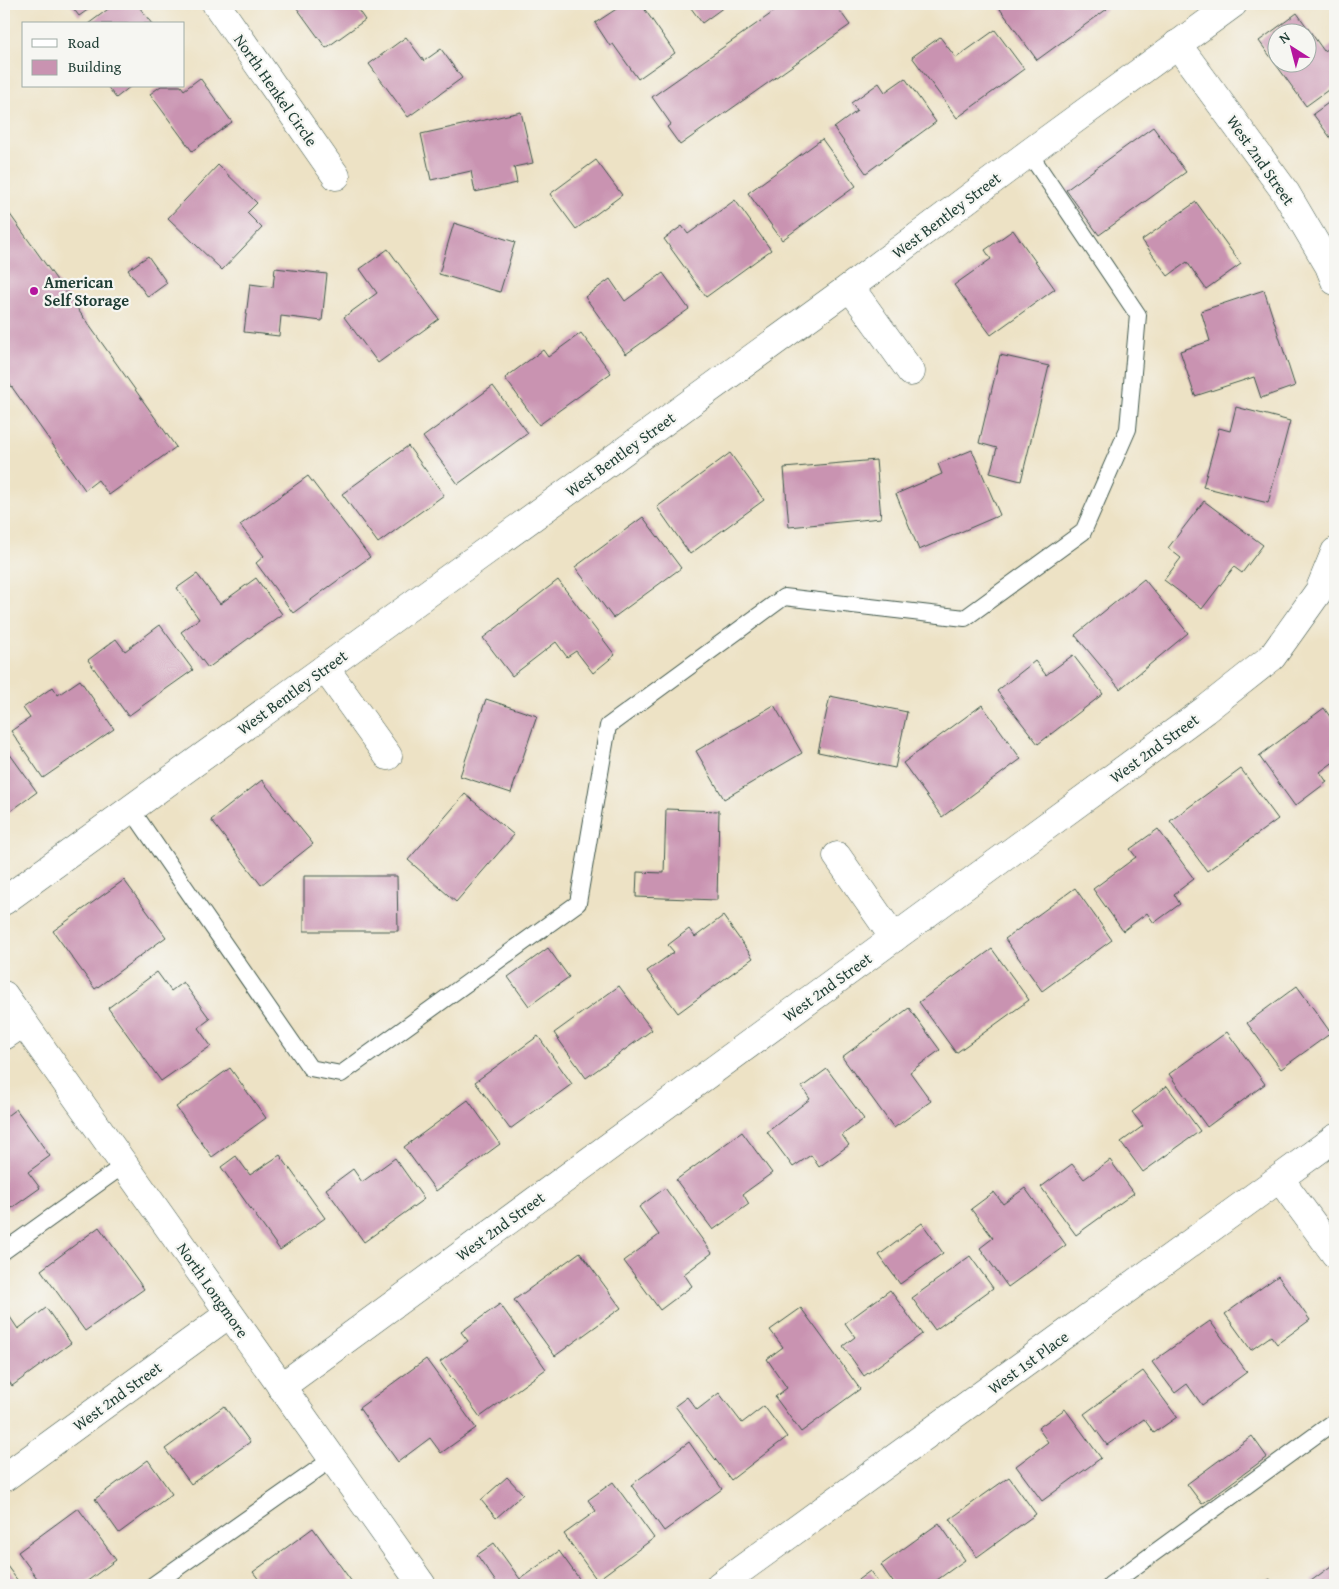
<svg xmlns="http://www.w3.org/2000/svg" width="1339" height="1589" viewBox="0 0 1339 1589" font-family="'Gentium Book Plus',serif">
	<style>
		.building { fill: #c993b1; fill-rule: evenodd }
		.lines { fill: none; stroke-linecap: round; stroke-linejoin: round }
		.lane-casing { stroke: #3e564a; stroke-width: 18 }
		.street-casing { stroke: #3e564a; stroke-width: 29 }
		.secondary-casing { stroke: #3e564a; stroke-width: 29 }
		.lane { stroke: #fff; stroke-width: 16 }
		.street { stroke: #fff; stroke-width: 28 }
		.secondary { stroke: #fff; stroke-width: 28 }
		.poi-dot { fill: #b5179e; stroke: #f6f6f2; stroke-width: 2 }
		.labels { text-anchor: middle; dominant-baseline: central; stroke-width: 4.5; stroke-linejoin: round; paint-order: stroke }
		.street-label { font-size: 16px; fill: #1f3d34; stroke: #f6f6f2 }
		.poi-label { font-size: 16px; font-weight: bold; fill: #1f3d34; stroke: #f6f6f2; text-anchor: start }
	</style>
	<rect width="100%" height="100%" fill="#f6f6f2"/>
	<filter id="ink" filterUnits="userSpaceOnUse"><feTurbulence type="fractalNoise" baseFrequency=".02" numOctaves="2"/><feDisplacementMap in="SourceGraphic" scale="10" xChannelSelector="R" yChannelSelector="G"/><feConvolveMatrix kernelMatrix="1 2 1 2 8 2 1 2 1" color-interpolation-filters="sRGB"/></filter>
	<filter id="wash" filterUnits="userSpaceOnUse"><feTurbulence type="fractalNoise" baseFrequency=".0096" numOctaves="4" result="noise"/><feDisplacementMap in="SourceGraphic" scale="20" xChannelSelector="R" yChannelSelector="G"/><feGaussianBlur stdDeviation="1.12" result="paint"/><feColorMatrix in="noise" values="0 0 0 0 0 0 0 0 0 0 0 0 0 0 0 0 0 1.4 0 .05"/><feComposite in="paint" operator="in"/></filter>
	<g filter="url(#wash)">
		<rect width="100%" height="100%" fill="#ede2c5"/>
		<g id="blocks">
			<g class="building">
				<path d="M70,4h26l-17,12z"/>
				<path d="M115,4h22l15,20h-64z"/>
				<path d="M294,4h60l11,16 -39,28z"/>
				<path d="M624,4h17l34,49 -37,26 -25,-35 -3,2 -15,-23z"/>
				<path d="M688,4h34l2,3 -22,16z"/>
				<path d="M785,4h50l15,21 -170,120 -13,-18 4,-3 -19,-27z"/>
				<path d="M1007,4h96l4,5 -70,51 -37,-51z"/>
				<path d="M1297,13l27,38 11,-8v42l-29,21 -47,-65zM1276,32h30v30h-30z"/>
				<path d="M995,30l29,39 -67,49 -45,-61 28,-20 16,21z"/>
				<path d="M406,37l18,24 17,-12 21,29 -54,39 -39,-53z"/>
				<path d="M200,78l32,44 -40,29 -42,-57 11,-8h20l3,4z"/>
				<path d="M905,78l31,44 -70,51 -32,-45 23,-17 -6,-8 28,-20 6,9z"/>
				<path d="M107,86h24l-15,12z"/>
				<path d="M1335,98v46l-22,-30z"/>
				<path d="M521,112l12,51 -19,4 3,16 -42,9 -4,-21 -40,9 -10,-46z"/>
				<path d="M1153,127l33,45 -87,63 -33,-45z"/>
				<path d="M822,139l34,47 -74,54 -34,-47z"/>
				<path d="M596,160l26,35 -46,34 -26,-35z"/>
				<path d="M218,165l39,38 -10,10 15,15 -40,42 -54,-52z"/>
				<path d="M735,200l36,50 -65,47 -42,-58 18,-13 6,8z"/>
				<path d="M1196,202l45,62 -35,25 -19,-27 -19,14 -26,-36z"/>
				<path d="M4,206l172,241 -67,48 -11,-15 -13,10 -81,-114z"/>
				<path d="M454,223l61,19 -15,50 -61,-18z"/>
				<path d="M1013,230l42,59 -64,46 -37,-50 37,-26 -6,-9z"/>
				<path d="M388,249l51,70 -61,44 -34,-46 33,-24 -17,-24z"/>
				<path d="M148,256l19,27 -19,14 -20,-27z"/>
				<path d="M275,268l52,6 -5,47 -41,-5 -2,20 -35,-4 6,-48 23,3z"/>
				<path d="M663,273l26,36 -63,45 -41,-57 25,-18 15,22z"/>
				<path d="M1264,290l31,96 -34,12 -7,-21 -59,19 -15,-45 30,-10 -9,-30z"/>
				<path d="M581,333l30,40 -72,52 -34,-47 38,-28 5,7z"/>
				<path d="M1000,355l49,11 -28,115 -31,-8 7,-25 -18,-5z"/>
				<path d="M493,386l35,47 -70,51 -35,-47z"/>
				<path d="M1236,407l54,14 -22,82 -65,-16 16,-59 11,3z"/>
				<path d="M408,446l36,49 -66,48 -36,-49z"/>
				<path d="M972,450l28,65 -81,35 -23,-56 46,-20 -4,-10z"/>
				<path d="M730,453l34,47 -74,54 -33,-47z"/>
				<path d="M876,460l5,58 -92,9 -5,-59z"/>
				<path d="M308,476l62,81 -77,56 -37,-50 8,-7 -24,-31z"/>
				<path d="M1204,501l59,44 -21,28 -8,-6 -32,42 -38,-29 17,-22 -13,-10z"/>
				<path d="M643,517l38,51 -68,50 -38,-51z"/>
				<path d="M197,574l23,30 36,-26 26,36 -74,54 -27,-36 18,-13 -22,-31z"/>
				<path d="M1144,579l44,54 -68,56 -45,-54z"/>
				<path d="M558,580l57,75 -22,18 -17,-22 -9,6 -11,-15 -44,34 -29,-38z"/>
				<path d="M160,625l33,45 -65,46 -40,-56 28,-21 9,12z"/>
				<path d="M1073,655l30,39 -65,50 -41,-53 38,-30 11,14z"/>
				<path d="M80,680l34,49 -71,49 -32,-47 19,-13 -7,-10 30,-21 5,8z"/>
				<path d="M830,696l77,16 -12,56 -77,-16z"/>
				<path d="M486,699l51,17 -26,77 -51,-17z"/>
				<path d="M774,705l28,48 -78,46 -28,-48z"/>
				<path d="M982,705l39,54 -79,58 -39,-54z"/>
				<path d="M1324,708l11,16v37l-15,11 7,10 -32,24 -36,-50z"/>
				<path d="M4,746l33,46 -33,24z"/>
				<path d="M1241,769l37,50 -71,52 -37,-50z"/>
				<path d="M262,780l51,64 -52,41 -50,-65z"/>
				<path d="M465,794l49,41 -58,67 -48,-42z"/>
				<path d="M666,809l53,2 -2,89 -81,-3 1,-25 27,1z"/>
				<path d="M1158,829l36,50 -20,15 6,10 -26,19 -7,-10 -24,18 -30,-42 43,-32 -6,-8z"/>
				<path d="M304,876h93l1,55h-94z"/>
				<path d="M124,880l42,57 -71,52 -42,-58z"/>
				<path d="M1075,888l37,52 -70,51 -37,-52z"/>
				<path d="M723,916l30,42 -75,55 -31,-42 27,-19 -6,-7 21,-16 6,8z"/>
				<path d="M548,948l21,29 -40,29 -21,-29z"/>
				<path d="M992,949l37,51 -73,53 -37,-51z"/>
				<path d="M157,972l14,19 12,-9 27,37 -12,9 13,18 -50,35 -53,-73z"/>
				<path d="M619,986l33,44 -66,48 -32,-45z"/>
				<path d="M1297,986l34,47 -50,36 -34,-46z"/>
				<path d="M909,1008l31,42 -30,22 21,29 -37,27 -52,-71z"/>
				<path d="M1227,1032l38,52 -58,43 -38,-53z"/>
				<path d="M538,1036l34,48 -62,45 -35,-47z"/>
				<path d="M230,1068l36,50 -54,39 -36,-50z"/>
				<path d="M827,1069l37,50 -22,16 7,10 -30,22 -8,-12 -18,12 -26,-35 43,-33 -8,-12z"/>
				<path d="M1167,1086l33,45 -57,41 -22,-30 22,-16 -11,-14z"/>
				<path d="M468,1100l32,44 -64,47 -32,-44z"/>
				<path d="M16,1109l34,47 -22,16 12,16 -31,22 -5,-7v-85z"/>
				<path d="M742,1132l30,41 -29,21 6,10 -36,26 -37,-50z"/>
				<path d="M280,1155l45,63 -45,32 -59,-83 15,-11 14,19z"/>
				<path d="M395,1158l29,41 -60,43 -38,-53 27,-20 9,13z"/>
				<path d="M1110,1160l24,33 -58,42 -35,-48 31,-23 12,15z"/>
				<path d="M665,1188l47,65 -28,21 8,12 -32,24 -36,-49 35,-26 -20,-28z"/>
				<path d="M1025,1188l41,57 -58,42 -28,-39 13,-10 -22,-29 23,-17 9,12z"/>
				<path d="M922,1223l21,30 -43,31 -21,-29z"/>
				<path d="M99,1227l45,62 -59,42 -44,-61z"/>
				<path d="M580,1252l41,56 -66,48 -41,-56z"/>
				<path d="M970,1256l23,32 -58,42 -23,-32z"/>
				<path d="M1278,1276l32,44 -33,24 -6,-8 -20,14 -26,-36z"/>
				<path d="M890,1290l32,44 -58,42 -21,-30 12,-9 -10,-14z"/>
				<path d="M500,1304l46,65 -66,48 -40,-55 28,-21 -7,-9z"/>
				<path d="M46,1308l25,35 -59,43 -8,-12v-61l2,-2 12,18z"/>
				<path d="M801,1308l59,81 -59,43 -26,-35 12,-9 -20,-29 16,-12 -13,-17z"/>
				<path d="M1210,1321l37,51 -45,33 -15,-21 -12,9 -23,-31z"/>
				<path d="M426,1359l50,69 -35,25 -11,-15 -32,24 -39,-54z"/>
				<path d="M1143,1371l34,46 -23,16 -10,-14 -37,26 -23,-31z"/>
				<path d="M719,1393l23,30 22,-17 23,31 -56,43 -56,-74 12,-9 10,13z"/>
				<path d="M224,1406l26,36 -59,42 -26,-35z"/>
				<path d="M1065,1409l36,49 -59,43 -26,-35 32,-24 -10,-14z"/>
				<path d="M1252,1436l15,21 -65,47 -15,-20z"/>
				<path d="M689,1442l33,47 -58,42 -33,-46z"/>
				<path d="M148,1460l24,34 -53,39 -24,-34z"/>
				<path d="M507,1477l16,17 -27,24 -15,-18z"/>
				<path d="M1009,1477l27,37 -59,43 -27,-38z"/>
				<path d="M613,1482l41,56 -57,42 -33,-46 32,-23 -8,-11z"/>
				<path d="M78,1508l38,52 -34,25h-40l-24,-33z"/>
				<path d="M939,1523l26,37 -35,25h-35l-14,-20z"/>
				<path d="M313,1528l39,54 -5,3h-84l-10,-13z"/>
				<path d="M494,1543l26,36 39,-28 24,33 -85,1 -21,-30z"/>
				<path d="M4,1562l17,23h-17z"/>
				<path d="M1335,1563v22h-21l-3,-4z"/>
				<path d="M870,1571l10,14h-29z"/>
				<path d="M1270,1579l5,6h-15z"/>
			</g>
		</g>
	</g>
	<g filter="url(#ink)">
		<use href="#blocks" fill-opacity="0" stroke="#3e564a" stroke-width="1"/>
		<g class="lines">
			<defs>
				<g id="lane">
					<path d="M131,809l179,259 31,6 237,-171 30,-177 176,-129 181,21 118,-86 45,-103 10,-114 -109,-162"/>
					<path d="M4,1251l120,-86"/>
					<path d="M153,1585l179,-126"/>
					<path d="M1110,1585l225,-164"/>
				</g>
				<g id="street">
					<path d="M216,4l120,172"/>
					<path d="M1177,44l109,149 43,73 6,15"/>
					<path d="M850,287l61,85"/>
					<path d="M325,668l63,88"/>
					<path d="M837,856l57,82"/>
					<path d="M4,901l846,-614 179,-134 204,-149"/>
					<path d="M4,1036l19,-13"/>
					<path d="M1280,1179l55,75"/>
					<path d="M281,1387l924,-677 67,-53 47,-66 16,-39"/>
					<path d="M4,1478l225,-164"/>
					<path d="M720,1585l615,-447"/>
				</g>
				<path id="secondary" d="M4,995l418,590"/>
			</defs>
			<use href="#lane" class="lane-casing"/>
			<use href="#street" class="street-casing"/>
			<use href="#secondary" class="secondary-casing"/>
			<use href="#lane" class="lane"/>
			<use href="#street" class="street"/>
			<use href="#secondary" class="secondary"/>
		</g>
	</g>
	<circle class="poi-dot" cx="34" cy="291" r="5"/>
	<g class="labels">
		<g class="street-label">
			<text transform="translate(276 90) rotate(55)">North Henkel Circle</text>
			<text transform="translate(1261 160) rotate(55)">West 2nd Street</text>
			<text transform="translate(946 215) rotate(-37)">West Bentley Street</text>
			<text transform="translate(620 454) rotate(-36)">West Bentley Street</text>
			<text transform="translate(292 692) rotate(-36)">West Bentley Street</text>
			<text transform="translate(1154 748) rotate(-36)">West 2nd Street</text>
			<text transform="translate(827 987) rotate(-36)">West 2nd Street</text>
			<text transform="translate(500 1226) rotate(-36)">West 2nd Street</text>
			<text transform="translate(213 1290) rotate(55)">North Longmore</text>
			<text transform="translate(1028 1362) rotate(-36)">West 1st Place</text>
			<text transform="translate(117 1396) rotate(-36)">West 2nd Street</text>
		</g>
		<g class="poi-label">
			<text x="44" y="282">American<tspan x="44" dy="18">Self Storage</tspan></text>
		</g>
	</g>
	<rect width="1339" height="1589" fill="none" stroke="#f6f6f2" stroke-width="20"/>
	<rect x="22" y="22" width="162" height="65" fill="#f6f6f2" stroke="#a0aca6"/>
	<rect x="32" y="39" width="25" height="8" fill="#ffffff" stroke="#a0aca6"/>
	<text x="68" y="48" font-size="15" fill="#1f3d34">Road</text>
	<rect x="32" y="60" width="25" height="15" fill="#c993b1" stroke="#a0aca6"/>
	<text x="68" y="72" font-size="15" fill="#1f3d34">Building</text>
	<g transform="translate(1292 48) rotate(324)"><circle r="24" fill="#f6f6f2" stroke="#a0aca6"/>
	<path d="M0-4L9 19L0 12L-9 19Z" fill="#b5179e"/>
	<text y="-8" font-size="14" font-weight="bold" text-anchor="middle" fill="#1f3d34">N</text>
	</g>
</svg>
